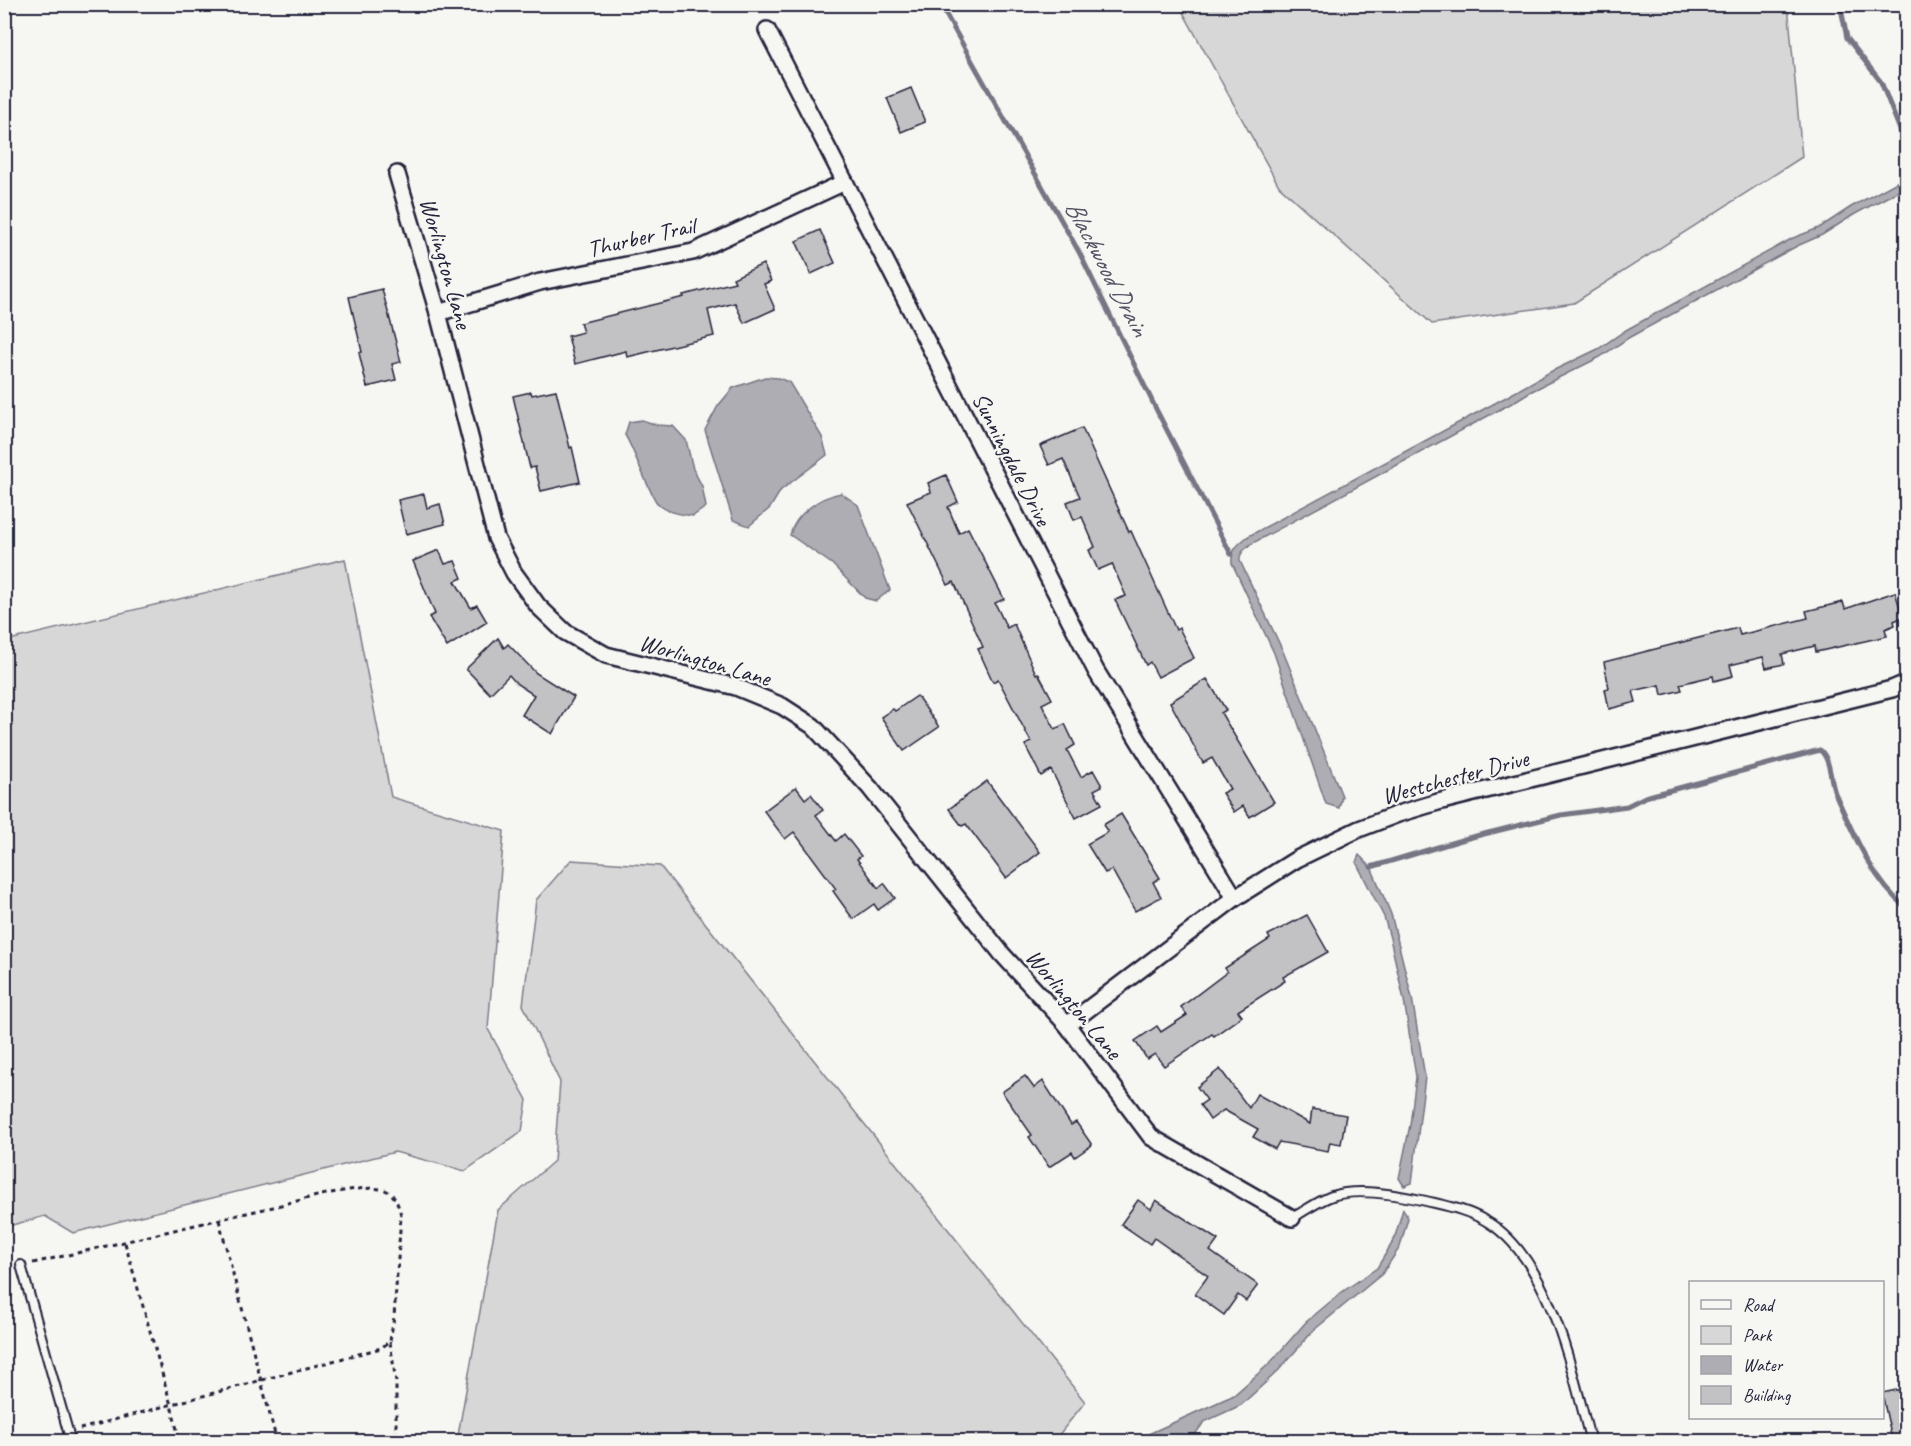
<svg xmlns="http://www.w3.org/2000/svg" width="1911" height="1446" viewBox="0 0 1911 1446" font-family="Caveat,sans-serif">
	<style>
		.green { fill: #d7d7d7; stroke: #7c7c89; stroke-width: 1.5 }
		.water { fill: #adadb3; stroke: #757583; stroke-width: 1.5 }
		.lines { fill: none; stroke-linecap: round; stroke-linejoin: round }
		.stream { stroke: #757583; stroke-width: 5 }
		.building { fill: #c2c2c4; stroke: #22223b; stroke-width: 1.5 }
		.service-casing { stroke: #22223b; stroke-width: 12 }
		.minor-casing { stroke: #22223b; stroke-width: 20 }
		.path { stroke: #22223b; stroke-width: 3; stroke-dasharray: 4.5 4.5; stroke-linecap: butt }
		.service { stroke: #f6f6f2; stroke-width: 8 }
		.minor { stroke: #f6f6f2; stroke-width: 15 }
		.labels { text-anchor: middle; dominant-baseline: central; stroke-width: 5; stroke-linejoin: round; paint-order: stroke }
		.street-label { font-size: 24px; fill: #22223b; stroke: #f6f6f2 }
		.water-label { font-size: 26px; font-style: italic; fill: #535365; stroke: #f6f6f2 }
	</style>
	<rect width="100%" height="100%" fill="#f6f6f2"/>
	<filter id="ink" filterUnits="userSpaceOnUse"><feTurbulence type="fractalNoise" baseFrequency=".0167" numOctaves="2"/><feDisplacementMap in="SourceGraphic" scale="12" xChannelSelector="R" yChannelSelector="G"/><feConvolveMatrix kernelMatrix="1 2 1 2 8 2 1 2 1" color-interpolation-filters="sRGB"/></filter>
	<g filter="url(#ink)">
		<g class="green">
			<path d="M1179,5h609l14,152 -228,146 -142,21 -153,-138z"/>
			<path d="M345,559l46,238 113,34 -16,198 39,71 -5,31 -57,40 -70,-19 -322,81 -28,-17 -40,11v-586z"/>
			<path d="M571,860l89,6 425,536 -31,39h-597l41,-231 56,-49 6,-79 -37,-77 13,-105z"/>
		</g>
		<g class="water">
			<path d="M1906,177v10l-51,27 -33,21 -25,11 -167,91 -30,20 -72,36 -16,10 -261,141c-6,5 -12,9 -11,17l42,88 60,147 -3,12 -13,-4 -52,-151 -42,-90c-1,-13 5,-18 15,-26l261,-141 42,-24 48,-23 28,-19 167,-92 26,-10 32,-21z"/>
			<path d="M765,377l13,1 11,4 33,55 5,18 -46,35 -11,18 -21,18 -16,-6 -28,-90 13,-24 15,-18z"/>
			<path d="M642,420l15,5 16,1 13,14 7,29 9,17 4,21 -13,9c-13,-2 -25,-3 -35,-12 -7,-6 -24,-55 -33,-69l4,-13z"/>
			<path d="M841,493l17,12 32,85 -14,11 -11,-3 -33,-34 -42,-29c5,-21 30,-38 51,-42z"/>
			<path d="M1359,855l12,12 20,47 21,84 13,79 -13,106 -8,3 -5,-8 11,-53 6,-48 -12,-77 -14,-62 -6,-21 -28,-55z"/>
			<path d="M1403,1209l5,9 -8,29 -18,27 -68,56 -36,41 -37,34 -37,17 -13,18 -58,1 101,-46 36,-32 36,-41 36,-30 35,-24 17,-28z"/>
		</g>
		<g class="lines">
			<g class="stream">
				<path d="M940,4l139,248 78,159 74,143"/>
				<path d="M1840,4l7,34 34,44 25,63"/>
				<path d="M1371,867l97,-29 93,-23 66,-9 18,-9 175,-47c11,9 10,31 15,43 18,40 37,87 71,115"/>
			</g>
		</g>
		<g class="building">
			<path d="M911,88l14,34 -24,10 -14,-34z"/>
			<path d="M820,230l15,33 -24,11 -15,-33z"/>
			<path d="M763,264l8,17 -7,3 11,25 -31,14 -9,-20 -27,7 6,26 -87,21 -1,-6 -51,13 -7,-28 15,-4 -3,-9 104,-26 -1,-2 52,-13 -2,-4z"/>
			<path d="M382,289l19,73 -9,2 4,16 -29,7 -8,-34 3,-1 -13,-55z"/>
			<path d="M556,390l14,58 2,-1 8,35 -39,9 -6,-24 -5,1 -17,-72 18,-4 1,3z"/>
			<path d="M1082,428l47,104 2,-1 45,99 3,-2 15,30 -36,19 -8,-15 -4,3 -31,-65 11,-4 -14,-32 -14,6 -9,-20 6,-3 -13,-30 -8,3 -7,-18 13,-5 -17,-38 -14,6 -9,-19z"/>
			<path d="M946,475l12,27 -10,5 11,26 9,-5 36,71 -9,4 12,25 7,-4 22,50 2,-1 14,26 -10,5 13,25 10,-5 10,21 -8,5 14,27 12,-7 9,16 -8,4 8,14 -26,14 -25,-48 -10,6 -16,-31 6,-3 -33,-63 -5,3 -15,-33 5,-2 -29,-65 -6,3 -41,-83 24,-10 -3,-9z"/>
			<path d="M424,494l3,14 13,-4 5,20 -39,10 -8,-34z"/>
			<path d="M439,550l6,14 10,-3 7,17 -7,3 16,27 6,-3 10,17 -40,25 -18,-30 6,-3 -22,-53z"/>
			<path d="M1895,592l8,25 -9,4 1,4 -10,4 2,7 -71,16 -1,-6 -33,8 2,10 -18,4 -3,-11 -33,8 3,11 -19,5 -1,-5 -33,8 2,6 -20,5 -2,-10 -27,6 3,11 -27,7 -4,-20 4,-1 -5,-26 134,-34 2,7 68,-17 -2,-7 37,-9 2,7z"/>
			<path d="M498,638l6,10 4,-4 28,29 38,24 -22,37 -30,-19 12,-20 -17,-11 -8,-9 -19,19 -24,-25z"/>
			<path d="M1207,679l19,31 -5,3 53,89 -24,15 -7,-11 -9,6 -12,-19 8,-4 -18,-31 -9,5 -33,-61z"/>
			<path d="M917,696l22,31 -35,24 -23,-34 12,-8 2,2z"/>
			<path d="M987,781l53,71 -34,26 -40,-54 -4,2 -13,-17z"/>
			<path d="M796,787l9,12 6,-5 12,16 -7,5 20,26 8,-7 17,22 -4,3 21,29 6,-5 11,15 -17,12 -4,-6 -21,15 -20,-28 3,-2 -42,-57 -9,7 -21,-28z"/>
			<path d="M1121,814l39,64 -7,4 8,15 -26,14 -23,-41 -7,3 -18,-29 21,-12 -5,-7z"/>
			<path d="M1307,915l21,37 -45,25 2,4 -47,30 4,5 -28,20 -2,-2 -48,32 -9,-12 -8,5 -12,-18 22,-15 4,6 26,-17 -6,-8 46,-35 -2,-4 45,-29 -2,-4z"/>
			<path d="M1220,1069l29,39 8,-14 53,30 2,-15 34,6 -5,29 -11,-2 -2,9 -49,-9 -4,7 -22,-12 5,-8 -34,-19 -14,10 -10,-15 7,-5 -10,-13z"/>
			<path d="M1025,1076l9,12 9,-7 28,44 5,-3 16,23 -17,12 -3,-5 -23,15 -20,-30 3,-2 -30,-43z"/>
			<path d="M1138,1200l13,9 5,-9 62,40 -8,11 48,34 -12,16 -8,-6 -14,20 -29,-21 13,-18 -54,-38 -4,6 -29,-20z"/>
			<path d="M1906,1388v49l-14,3 -10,-47z"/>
		</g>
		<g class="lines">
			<defs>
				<g id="service">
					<path d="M1292,1218c13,-7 26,-17 40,-22 26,-9 67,-1 94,5 21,5 42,9 60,20 65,37 86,153 105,221"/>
					<path d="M21,1265l50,177"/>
				</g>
				<g id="minor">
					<path d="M767,30l329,641 139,227"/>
					<path d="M397,174l41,139 58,225 18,35 24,33 27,26 41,23 130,32 46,19 31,20 57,62 132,166 65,71 84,112 141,81"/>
					<path d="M438,313l102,-31 153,-30 152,-70"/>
					<path d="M1067,1025l168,-127 62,-39 62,-30 39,-15 40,-12 454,-113 14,-6"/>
				</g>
			</defs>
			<use href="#service" class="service-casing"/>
			<use href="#minor" class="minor-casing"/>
			<g class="path">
				<path d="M219,1220l58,222"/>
				<path d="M125,1243l46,162 9,37"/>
				<path d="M33,1263c80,-18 160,-38 240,-56 28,-7 80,-22 107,-18 14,1 18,15 21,26l-7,102 -4,24 -9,7 -301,81"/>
				<path d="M390,1342l6,40v60"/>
				<path d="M31,1442l25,-7"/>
			</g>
			<use href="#service" class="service"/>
			<use href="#minor" class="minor"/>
		</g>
	</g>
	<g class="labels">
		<g class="street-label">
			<text transform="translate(641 237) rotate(-13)">Thurber Trail</text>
			<text transform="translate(446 263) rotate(74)">Worlington Lane</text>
			<text transform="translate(1012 459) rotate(63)">Sunningdale Drive</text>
			<text transform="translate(705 660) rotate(16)">Worlington Lane</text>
			<text transform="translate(1455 777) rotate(-15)">Westchester Drive</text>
			<text transform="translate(1074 1004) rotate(50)">Worlington Lane</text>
		</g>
		<g class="water-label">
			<text transform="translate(1107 268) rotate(62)">Blackwood Drain</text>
		</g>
	</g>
	<rect width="1911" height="1446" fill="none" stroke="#f6f6f2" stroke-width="24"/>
	<rect x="12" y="12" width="1887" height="1422" fill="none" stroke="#22223b" stroke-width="2" filter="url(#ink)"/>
	<rect x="1689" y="1281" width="195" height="138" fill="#f6f6f2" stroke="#a1a1a9" stroke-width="1.5"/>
	<rect x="1701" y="1300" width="30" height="9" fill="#f6f6f2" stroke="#a1a1a9" stroke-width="1.5"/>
	<text x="1743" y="1311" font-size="18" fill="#22223b">Road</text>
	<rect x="1701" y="1326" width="30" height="18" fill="#d7d7d7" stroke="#a1a1a9" stroke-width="1.5"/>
	<text x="1743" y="1341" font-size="18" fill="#22223b">Park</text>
	<rect x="1701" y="1356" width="30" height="18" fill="#adadb3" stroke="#a1a1a9" stroke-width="1.5"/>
	<text x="1743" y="1371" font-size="18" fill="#22223b">Water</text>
	<rect x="1701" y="1386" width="30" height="18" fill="#c2c2c4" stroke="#a1a1a9" stroke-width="1.5"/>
	<text x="1743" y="1401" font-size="18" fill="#22223b">Building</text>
</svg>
